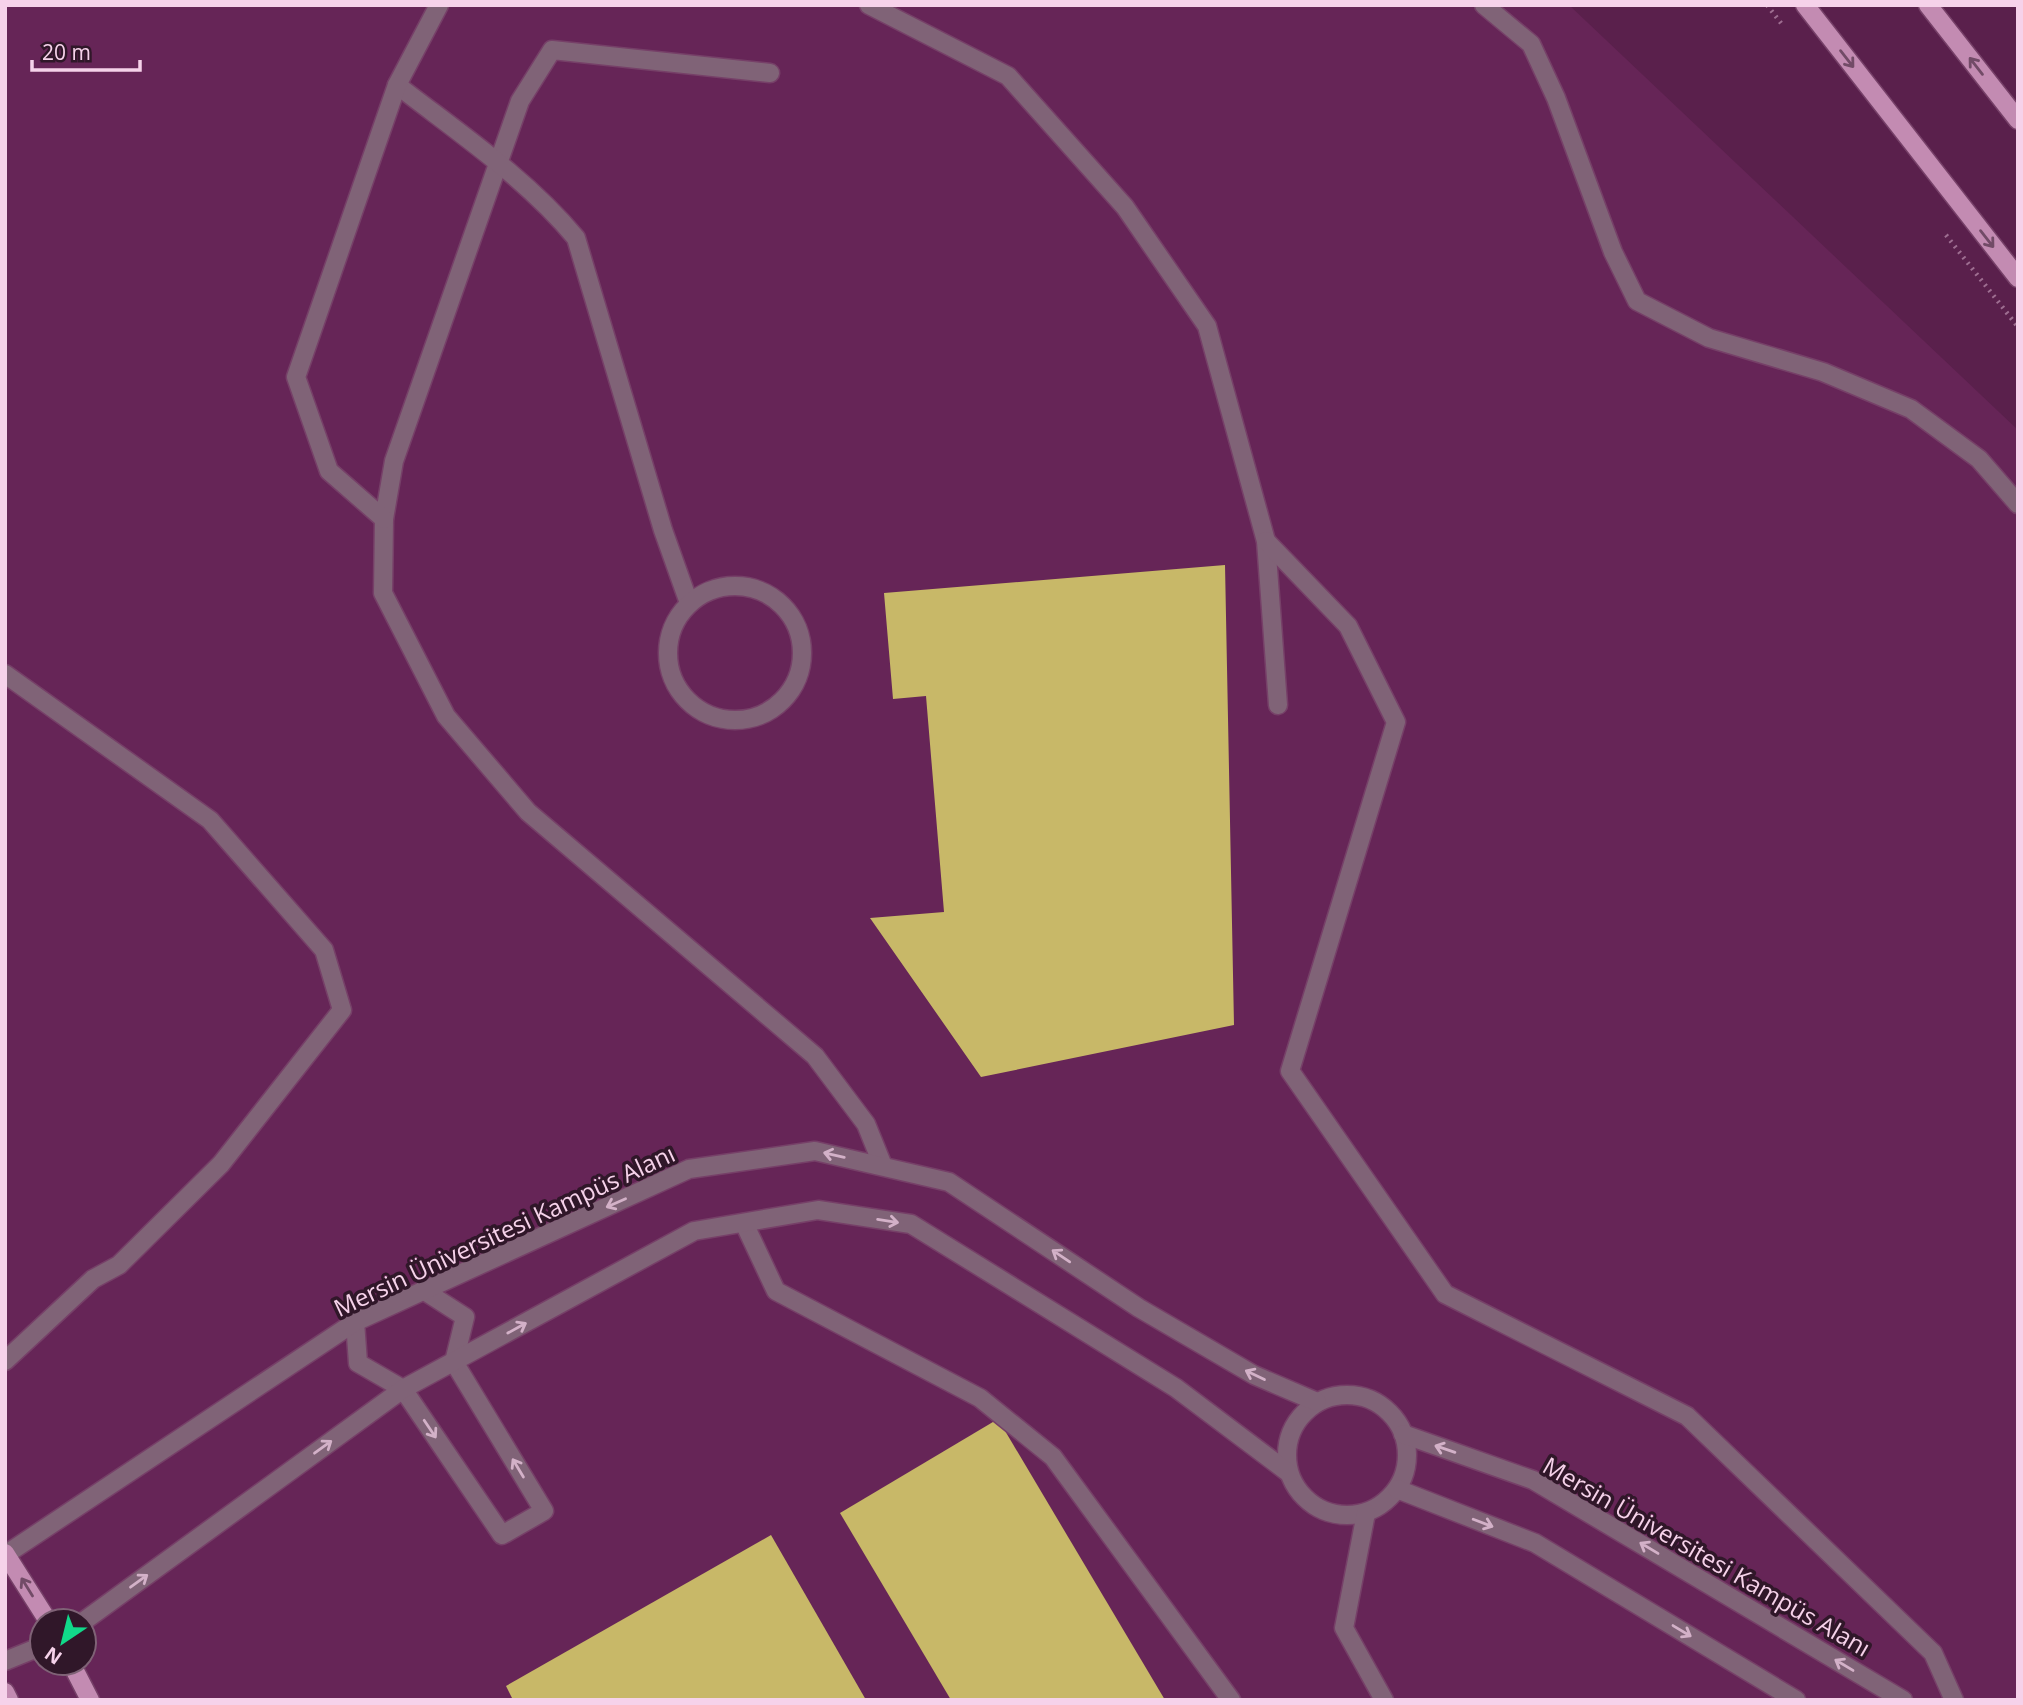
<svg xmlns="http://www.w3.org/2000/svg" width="2023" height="1705" viewBox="0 0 2023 1705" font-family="'Open Sans',sans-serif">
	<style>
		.built { fill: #662557; fill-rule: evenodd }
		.building { fill: #c8b868 }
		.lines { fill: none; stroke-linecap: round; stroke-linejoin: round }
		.minor-casing { stroke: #764068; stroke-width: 21 }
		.major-casing { stroke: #764068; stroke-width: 21 }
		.path { stroke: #9e6e91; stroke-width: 4.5; stroke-dasharray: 2 5; stroke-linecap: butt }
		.minor { stroke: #806377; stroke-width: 18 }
		.major { stroke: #c38bb2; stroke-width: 18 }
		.oneway { stroke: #724b67 }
		.oneway2 { stroke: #d3b1c8 }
		.labels { text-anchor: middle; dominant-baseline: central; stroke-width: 7; stroke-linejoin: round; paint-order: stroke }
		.street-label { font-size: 24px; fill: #f6d2ea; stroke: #301729 }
	</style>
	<rect width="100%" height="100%" fill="#5a204c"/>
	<path class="built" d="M5,5h1564l449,425v1270h-2013zM42,1621h42v42h-42z"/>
	<g class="building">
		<path d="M1225,565l9,460 -253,52 -111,-159 74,-6 -18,-216 -33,3 -9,-106z"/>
		<path d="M998,1419l167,281h-214l-111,-187z"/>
		<path d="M771,1535l95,165h-353l-7,-14z"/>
	</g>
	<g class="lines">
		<defs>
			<g id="minor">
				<path d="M869,5l139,71 117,131 82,119 59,215 12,164"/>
				<path d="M1484,5l47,39 25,54 57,154 24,49 72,37 114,34 88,37 68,50 39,45"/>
				<path d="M770,73l-218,-23 -32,51 -126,360 -10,58 -1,74 63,123 82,96 287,244 51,68 17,42"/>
				<path d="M397,85c62,48 129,93 179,153l87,292 26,73"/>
				<path d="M384,519l-55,-48 -33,-94 101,-292 42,-80"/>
				<path d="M1266,541l82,85 48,96 -106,349 155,223 242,122 246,237 21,47"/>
				<circle cx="735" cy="653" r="67"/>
				<path d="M5,674l205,146 114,130 18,60 -121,154 -102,101 -26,14 -88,82"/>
				<path d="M744,1223l32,68 204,107 73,59 178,243"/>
				<path d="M355,1322l3,41 45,26 99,146 42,-24 -90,-149 11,-45 -42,-27"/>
				<circle cx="1347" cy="1455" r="60"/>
				<path d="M1403,1434l130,46 370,220"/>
				<path d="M1397,1489l138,54 261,157"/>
				<path d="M1366,1513l-22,115 40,72"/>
				<path d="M5,1555l350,-233 334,-153 126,-18 134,31 190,126 115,67 63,27"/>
				<path d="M84,1621l319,-232 291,-158 124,-21 93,14 265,164 113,85"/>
				<path d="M5,1661l37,-15"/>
			</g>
			<g id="major">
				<path d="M1805,5l213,273"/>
				<path d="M1928,5l90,115"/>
				<path d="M5,1553l43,68"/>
				<path d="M71,1663l19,37"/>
				<path d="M5,1692l4,8"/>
			</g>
		</defs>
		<use href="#minor" class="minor-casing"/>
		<use href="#major" class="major-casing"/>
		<g class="path">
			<path d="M1767,5l17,22"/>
			<path d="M1946,235l72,92"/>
		</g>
		<use href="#minor" class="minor"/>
		<use href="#major" class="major"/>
	</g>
	<defs><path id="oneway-shaft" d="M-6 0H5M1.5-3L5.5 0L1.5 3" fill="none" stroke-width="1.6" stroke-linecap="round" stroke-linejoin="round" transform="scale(1.75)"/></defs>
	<g class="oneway">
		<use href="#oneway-shaft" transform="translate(1847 59) rotate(52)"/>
		<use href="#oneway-shaft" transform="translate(1976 66) rotate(-128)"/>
		<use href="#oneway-shaft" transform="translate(1987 239) rotate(52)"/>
		<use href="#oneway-shaft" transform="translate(27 1587) rotate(-122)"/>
	</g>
	<g class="oneway2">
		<use href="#oneway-shaft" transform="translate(834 1155) rotate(-167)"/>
		<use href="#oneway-shaft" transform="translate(616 1203) rotate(156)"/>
		<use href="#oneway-shaft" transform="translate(888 1221) rotate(9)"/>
		<use href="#oneway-shaft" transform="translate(1061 1256) rotate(-146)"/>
		<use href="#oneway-shaft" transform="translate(517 1328) rotate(-29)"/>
		<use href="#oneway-shaft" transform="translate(1255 1375) rotate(-154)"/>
		<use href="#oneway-shaft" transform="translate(430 1429) rotate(56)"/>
		<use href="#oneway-shaft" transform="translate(323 1447) rotate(-36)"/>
		<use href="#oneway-shaft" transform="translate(1445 1449) rotate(-161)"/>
		<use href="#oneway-shaft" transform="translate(518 1468) rotate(-121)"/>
		<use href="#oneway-shaft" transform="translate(1483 1523) rotate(21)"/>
		<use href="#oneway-shaft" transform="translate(1649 1548) rotate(-149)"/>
		<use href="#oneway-shaft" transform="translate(139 1581) rotate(-36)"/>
		<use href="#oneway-shaft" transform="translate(1682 1631) rotate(31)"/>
		<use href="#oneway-shaft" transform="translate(1844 1665) rotate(-149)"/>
	</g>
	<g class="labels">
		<g class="street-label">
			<text transform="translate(504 1230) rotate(-25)">Mersin Üniversitesi Kampüs Alanı</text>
			<text transform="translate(1707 1556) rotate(30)">Mersin Üniversitesi Kampüs Alanı</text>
		</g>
	</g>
	<rect width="2023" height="1705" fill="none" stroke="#f6d2ea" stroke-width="14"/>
	<g transform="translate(63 1642) rotate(215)"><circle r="33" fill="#301729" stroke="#7f6276" stroke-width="2"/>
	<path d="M0-5L12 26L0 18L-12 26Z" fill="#11d98a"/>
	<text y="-10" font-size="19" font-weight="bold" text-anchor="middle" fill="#f6d2ea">N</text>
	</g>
	<path d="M32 60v10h108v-10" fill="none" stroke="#f6d2ea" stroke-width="3.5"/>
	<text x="42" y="60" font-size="21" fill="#f6d2ea" stroke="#301729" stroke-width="5" paint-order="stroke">20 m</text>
</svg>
